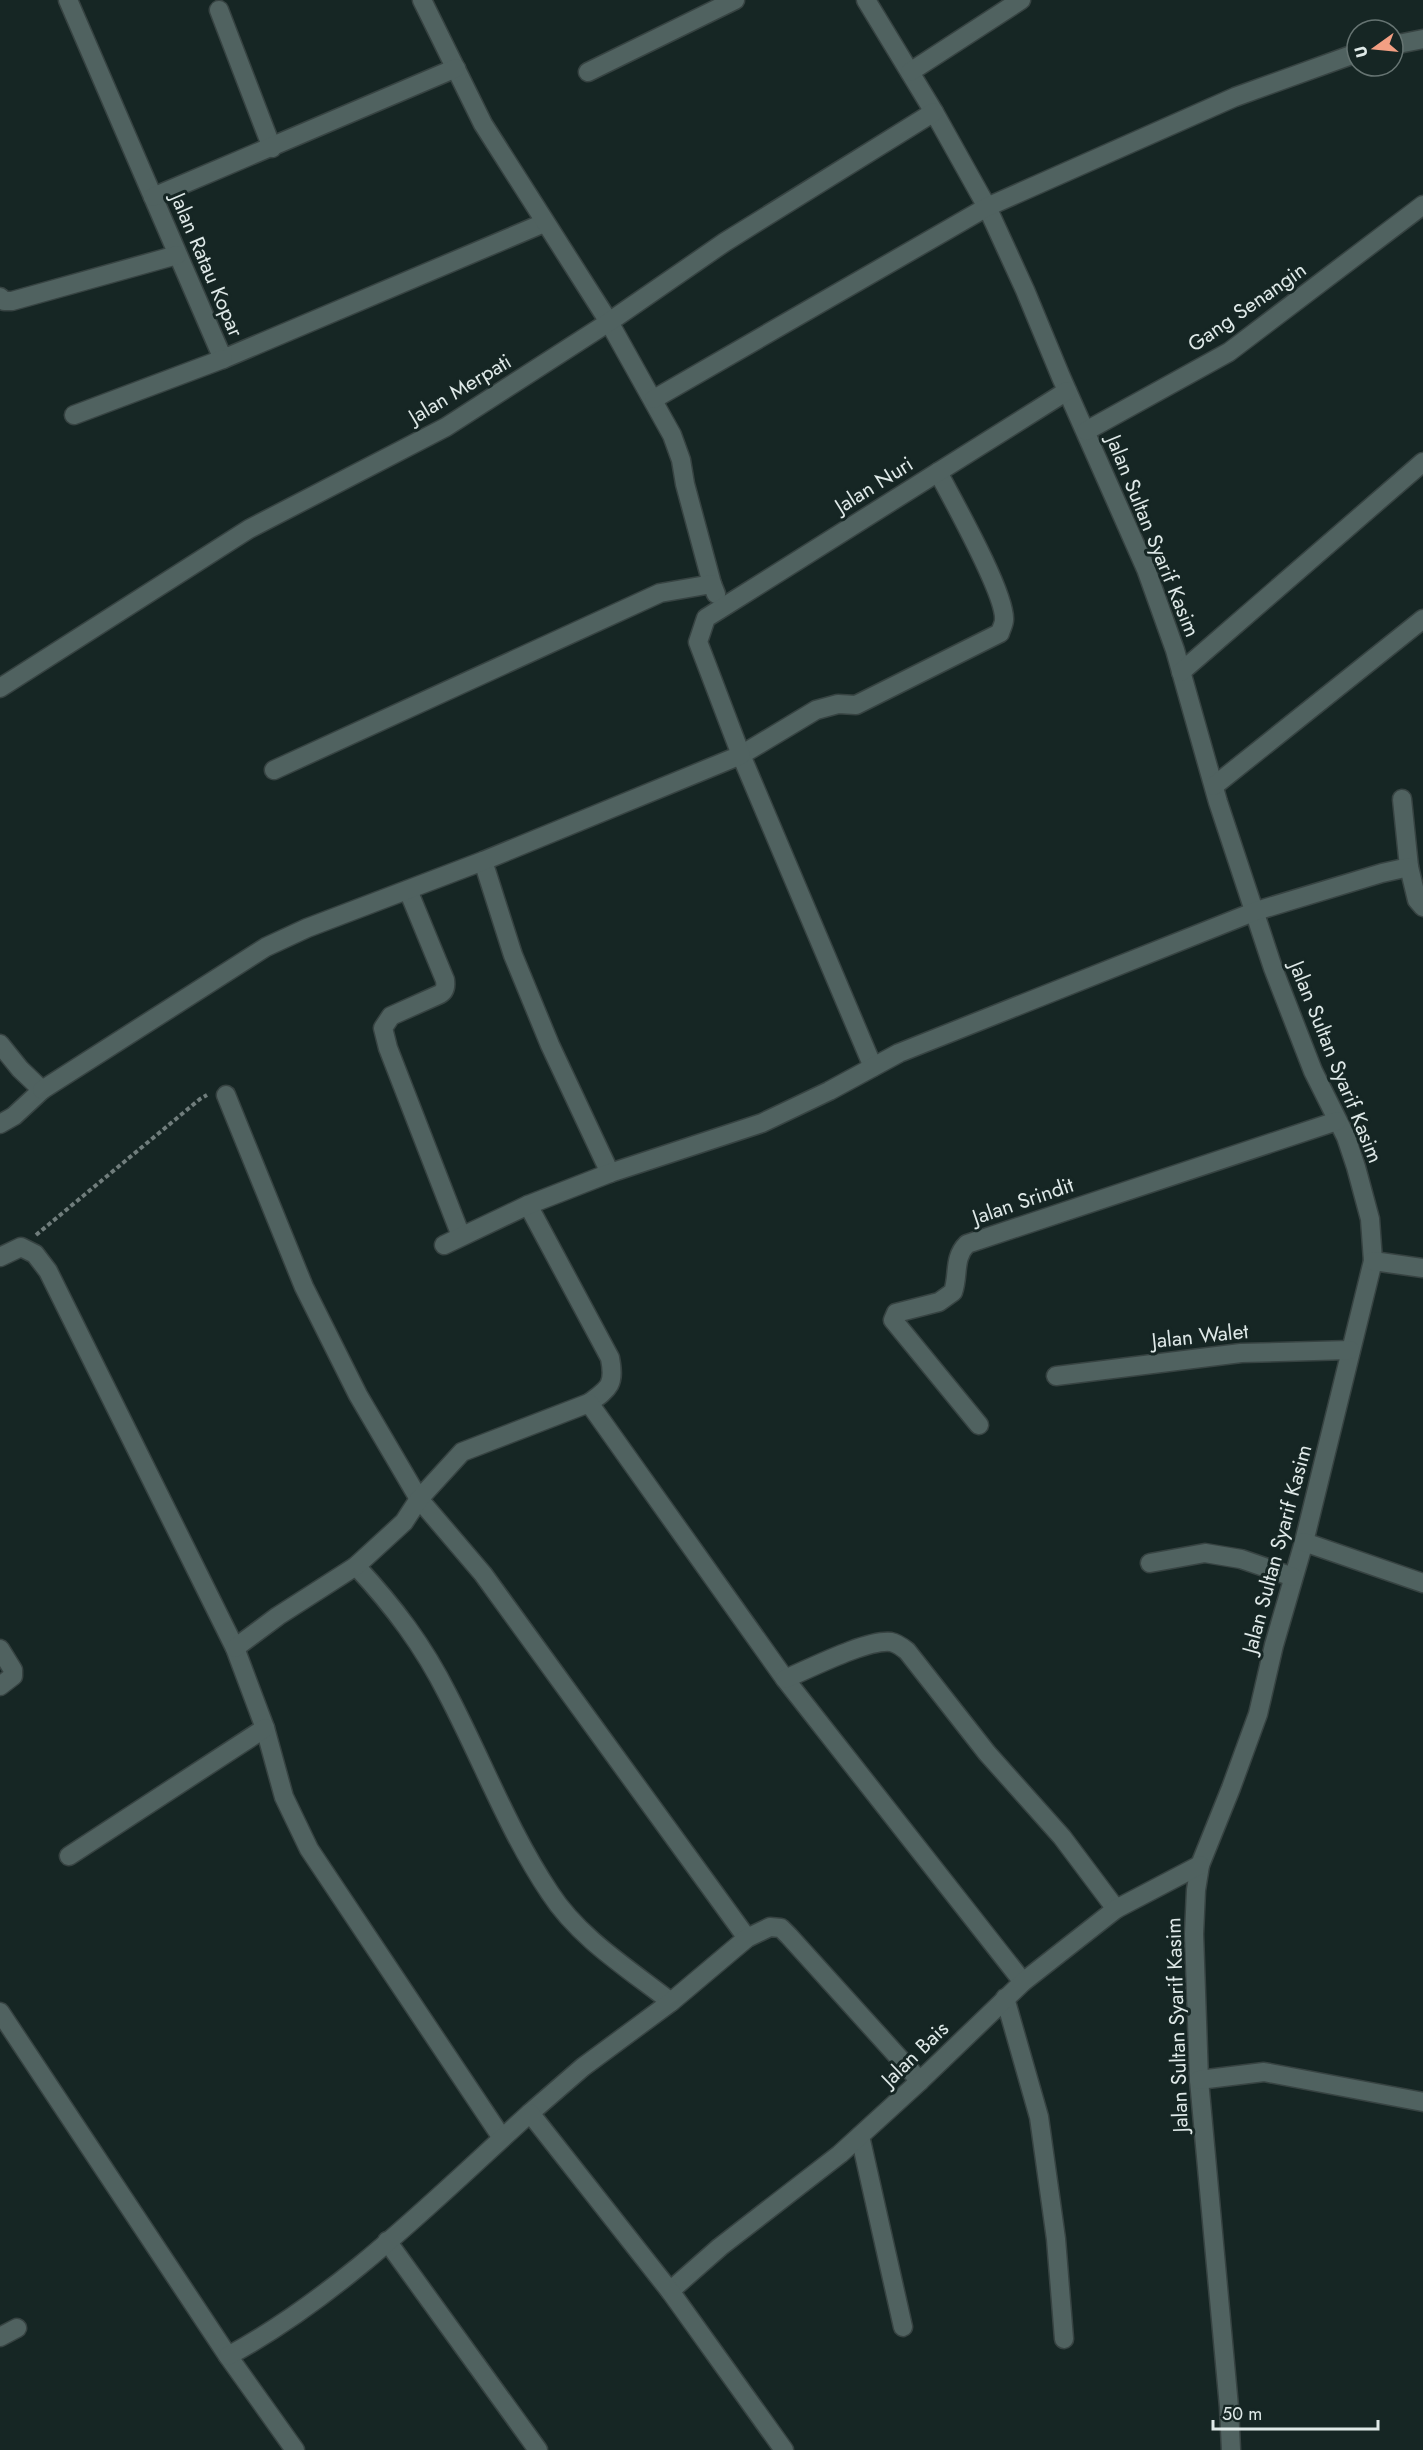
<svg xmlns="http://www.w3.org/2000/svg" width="1423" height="2450" viewBox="0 0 1423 2450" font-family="Jost,sans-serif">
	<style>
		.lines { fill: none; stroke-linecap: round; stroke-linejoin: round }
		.minor-casing { stroke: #374342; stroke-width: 21 }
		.path { stroke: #707d7c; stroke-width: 4; stroke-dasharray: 4.5 3; stroke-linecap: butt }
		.minor { stroke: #506260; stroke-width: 18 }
		.labels { text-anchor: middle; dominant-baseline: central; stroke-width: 6; stroke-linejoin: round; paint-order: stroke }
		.street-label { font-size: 21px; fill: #dfe9e8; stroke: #162624 }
	</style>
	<rect width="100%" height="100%" fill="#162624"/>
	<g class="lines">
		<defs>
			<g id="minor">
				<path d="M68,0l155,359 321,-136"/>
				<path d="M422,0l61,124 126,198 63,113 9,25 4,24 27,100"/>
				<path d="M866,0l68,112 53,95 38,83 36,87 85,192 29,81 43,152 55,166 40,103 33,66 10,30 14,52 3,42 -69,281 -30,103 -16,69 -27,74 -31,77 -4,25 -2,44 5,146 30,327 2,43"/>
				<path d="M219,10l53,138"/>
				<path d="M1393,45l30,-6"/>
				<path d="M588,72l147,-72"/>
				<path d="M910,72l111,-72"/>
				<path d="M153,197l303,-129"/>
				<path d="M0,297l4,4h8l165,-46"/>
				<path d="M654,399l333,-192 248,-110 122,-44"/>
				<path d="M74,415l149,-56"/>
				<path d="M1086,431l143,-79 194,-147"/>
				<path d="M1181,672l242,-210"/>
				<path d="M0,688l249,-159 197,-102 163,-105 116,-80 209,-130"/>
				<path d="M274,770l386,-177 52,-9 4,10"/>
				<path d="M1214,786l209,-167"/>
				<path d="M1402,799l7,68"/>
				<path d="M483,861l30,94 37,90 60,128"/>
				<path d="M408,890l37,90c1,7 0,12 -7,15l-47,21 -8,12 5,20 73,188"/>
				<path d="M0,1044l20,25 22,21 -28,26 -14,8"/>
				<path d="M873,1067l-132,-312 75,-45 22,-6 18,1 144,-72c1,-4 4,-9 4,-13 2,-26 -52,-121 -66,-148"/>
				<path d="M42,1090l224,-143 41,-19 176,-67 258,-106 -43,-113 8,-24 361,-227"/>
				<path d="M226,1095l78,192 54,108 61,104 64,75 264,364"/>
				<path d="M528,1205l82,153c5,26 0,30 -21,45"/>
				<path d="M444,1245l84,-40 82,-32 152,-50 67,-32 70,-38 357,-142 126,-38 27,-6 8,33 6,7"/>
				<path d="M0,1257l21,-10 14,7 13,17 187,377 30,80 19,69 25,52 193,289"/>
				<path d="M1373,1261l50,7"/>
				<path d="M1056,1376l185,-23 109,-3"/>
				<path d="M979,1425l-86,-105 3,-7 43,-11 14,-10c6,-17 0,-34 14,-48l370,-123"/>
				<path d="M1304,1542l119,41"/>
				<path d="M1150,1563l55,-10 36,6 52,18"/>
				<path d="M356,1566c38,41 67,79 92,129 34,65 61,137 102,198 29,45 79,76 121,109"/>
				<path d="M235,1648l43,-32 78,-50 48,-44 15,-23 43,-47 127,-49 196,276 238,303"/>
				<path d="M0,1649l13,21v6l-13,10"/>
				<path d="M785,1679c24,-10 82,-40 106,-37 6,1 11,5 16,9l80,102 75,84 54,72"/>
				<path d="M69,1856l196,-128"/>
				<path d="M1005,1998l34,119 17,122 8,100"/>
				<path d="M0,2012l228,344 67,94"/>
				<path d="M1199,2080l65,-8 159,30"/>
				<path d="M530,2113l53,-46 88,-65 76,-64 23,-11 11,1 8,8 131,145"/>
				<path d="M860,2136l43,191"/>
				<path d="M387,2241l151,209"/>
				<path d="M670,2291l50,-44 120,-93 80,-73 103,-99 93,-73 84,-44"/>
				<path d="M0,2337l17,-9"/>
				<path d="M228,2356c112,-60 208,-158 302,-243l140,178 114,159"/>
			</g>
		</defs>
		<use href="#minor" class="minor-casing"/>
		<path class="path" d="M36,1235l164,-136 7,-4"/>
		<use href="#minor" class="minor"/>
	</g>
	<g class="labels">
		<g class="street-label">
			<text transform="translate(207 265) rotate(67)">Jalan Ratau Kopar</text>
			<text transform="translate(1247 307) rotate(-35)">Gang Senangin</text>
			<text transform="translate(460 389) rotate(-31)">Jalan Merpati</text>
			<text transform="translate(874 485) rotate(-32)">Jalan Nuri</text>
			<text transform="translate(1153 536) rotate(68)">Jalan Sultan Syarif Kasim</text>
			<text transform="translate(1336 1062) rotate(68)">Jalan Sultan Syarif Kasim</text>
			<text transform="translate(1023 1201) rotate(-19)">Jalan Srindit</text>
			<text transform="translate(1200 1336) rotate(-6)">Jalan Walet</text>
			<text transform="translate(1277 1549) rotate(-75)">Jalan Sultan Syarif Kasim</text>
			<text transform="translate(1177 2025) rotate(-92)">Jalan Sultan Syarif Kasim</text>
			<text transform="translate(915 2054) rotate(-44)">Jalan Bais</text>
		</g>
	</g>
	<g transform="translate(1375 48) rotate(255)"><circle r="28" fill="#162624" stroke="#667472" stroke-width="1.5"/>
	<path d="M0-4.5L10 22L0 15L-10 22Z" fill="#f39f83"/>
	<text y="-9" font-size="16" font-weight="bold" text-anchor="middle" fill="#dfe9e8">U</text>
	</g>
	<path d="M1213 2420v9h165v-9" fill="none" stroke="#dfe9e8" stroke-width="3"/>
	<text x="1222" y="2420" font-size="18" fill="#dfe9e8" stroke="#162624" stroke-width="4.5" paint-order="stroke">50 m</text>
</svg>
